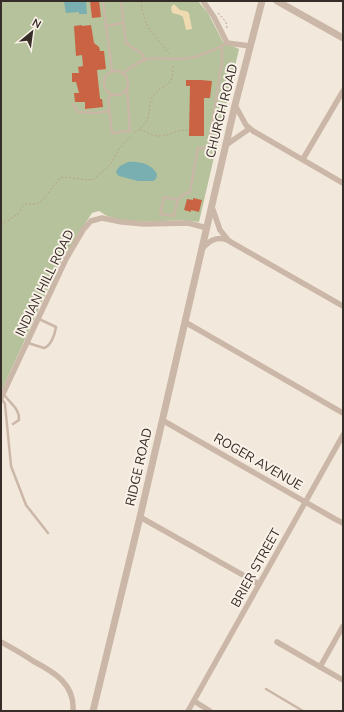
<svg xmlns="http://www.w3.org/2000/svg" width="344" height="712" viewBox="0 0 344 712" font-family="'Nunito Sans',sans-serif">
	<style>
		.green { fill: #b5c29b }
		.sand { fill: #efdab1 }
		.water { fill: #7aafb1 }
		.building { fill: #c96343 }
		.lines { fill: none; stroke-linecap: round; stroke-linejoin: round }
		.path { stroke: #b7a191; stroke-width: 1; stroke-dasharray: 2 2; stroke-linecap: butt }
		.service { stroke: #cbb7a7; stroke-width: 2.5 }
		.minor { stroke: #cbb7a7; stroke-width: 5.5 }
		.tertiary { stroke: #cbb7a7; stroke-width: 7 }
		.labels { text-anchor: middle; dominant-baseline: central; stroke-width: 4; stroke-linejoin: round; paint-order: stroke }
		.street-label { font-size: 13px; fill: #372d28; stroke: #faf2e8 }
	</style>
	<rect width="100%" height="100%" fill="#f3e8dc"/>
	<path class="green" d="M1,1h197l10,12 15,29 16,7 -40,173c-29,-5 -60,4 -89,-5 -4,-1 -7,-4 -11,-6l-7,2 -34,54 -57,125z"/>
	<path class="sand" d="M174,4l6,6 6,1 3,2 3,16 -6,1 -3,-13 -3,-2 -8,-2 -1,-6z"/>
	<g class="water">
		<path d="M77,1h9l1,13h-8v-2l-13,1 -2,-11z"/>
		<path d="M128,162c12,-1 23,2 29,12l-1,5 -3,2h-15l-19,-5 -2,-2 -1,-3 4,-5z"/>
	</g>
	<g class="building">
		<path d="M90,1h9l2,16 -9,1z"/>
		<path d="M82,25v1l9,-1 3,18 5,4 1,4h4l2,18 -9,1 3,29h2l1,8 -18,2v-7h-10l-1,-9h5l-3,-11h-4v-9h7l-1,-6 5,-1 -1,-11 -6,1 -2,-30z"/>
		<path d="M186,80h15l11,1 -2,17h-6v38h-15l1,-50h-4z"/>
		<path d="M193,198l9,2 -3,12 -8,-2v2l-7,-2 3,-11 6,1z"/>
	</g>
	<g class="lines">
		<g class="path">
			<path d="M141,1c3,30 13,31 28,53"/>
			<path d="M218,13l8,9 1,6"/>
			<path d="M140,129c7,3 14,8 21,7 11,-1 17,-8 28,-5"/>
			<path d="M134,133c5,-4 13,-9 14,-16 2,-8 1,-14 5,-21 10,-15 21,-6 20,-32"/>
			<path d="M1,225l17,-11 4,-7 4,-3h9l7,-3 18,-23 6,-1 22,3 6,-1 16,-14 9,-16 13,-14"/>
		</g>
		<g class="service">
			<path d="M103,1l9,70"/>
			<path d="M121,1l5,42 16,11 3,6"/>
			<path d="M105,26l18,-3"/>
			<circle cx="116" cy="83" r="12"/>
			<path d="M123,73c7,-5 13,-10 21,-13 15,-5 31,1 46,-2 13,-2 25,-9 37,-15"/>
			<path d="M111,94l-3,6 4,33 18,-2 -3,-44"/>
			<path d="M73,104l5,8 18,1 13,-2"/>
			<path d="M178,200l-14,-3 -4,17 14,2c3,-13 2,-20 16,-24l8,-44h10l14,-86v-17"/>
			<path d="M28,343l16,5c7,-2 11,-14 12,-21l-17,-8"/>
			<path d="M4,394c5,9 16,14 15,26l-6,4"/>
			<path d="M1,398l4,6 6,62 15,39 22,28"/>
			<path d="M266,689l37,22"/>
		</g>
		<g class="minor">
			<path d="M203,1l11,16 13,26 23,3"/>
			<path d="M235,105l11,20 7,6 90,52"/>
			<path d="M226,145l23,-16"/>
			<path d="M303,159l40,-68"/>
			<path d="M212,207l8,23 9,11 114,65"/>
			<path d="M202,249c7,-8 14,-13 25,-9"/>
			<path d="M185,322l158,91"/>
			<path d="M1,398l65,-139 17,-29 8,-9 11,-3 20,4 22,2 44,-1 19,5"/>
			<path d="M162,420l173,99 8,4"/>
			<path d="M140,517l119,67"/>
			<path d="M1,642c11,6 22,12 32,19 21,11 42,23 40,50"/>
			<path d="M277,642l66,38"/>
			<path d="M320,667l23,-41"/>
			<path d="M194,701l16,10"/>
			<path d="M188,711l155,-276"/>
		</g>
		<g class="tertiary">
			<path d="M277,1l66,37"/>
			<path d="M93,711l47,-194 95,-412 27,-104"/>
		</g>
	</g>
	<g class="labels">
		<g class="street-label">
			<text transform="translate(222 111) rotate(-76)">CHURCH ROAD</text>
			<text transform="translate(45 283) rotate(-64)">INDIAN HILL ROAD</text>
			<text transform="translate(258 462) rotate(30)">ROGER AVENUE</text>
			<text transform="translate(139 467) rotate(-77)">RIDGE ROAD</text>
			<text transform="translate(256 568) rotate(-61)">BRIER STREET</text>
		</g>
	</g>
	<rect width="344" height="712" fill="none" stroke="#372d28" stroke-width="4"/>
	<g transform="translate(32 32) rotate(29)" stroke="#faf2e8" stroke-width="3" paint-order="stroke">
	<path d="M0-3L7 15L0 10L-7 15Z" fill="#372d28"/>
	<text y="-6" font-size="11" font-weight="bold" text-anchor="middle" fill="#372d28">N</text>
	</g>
</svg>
